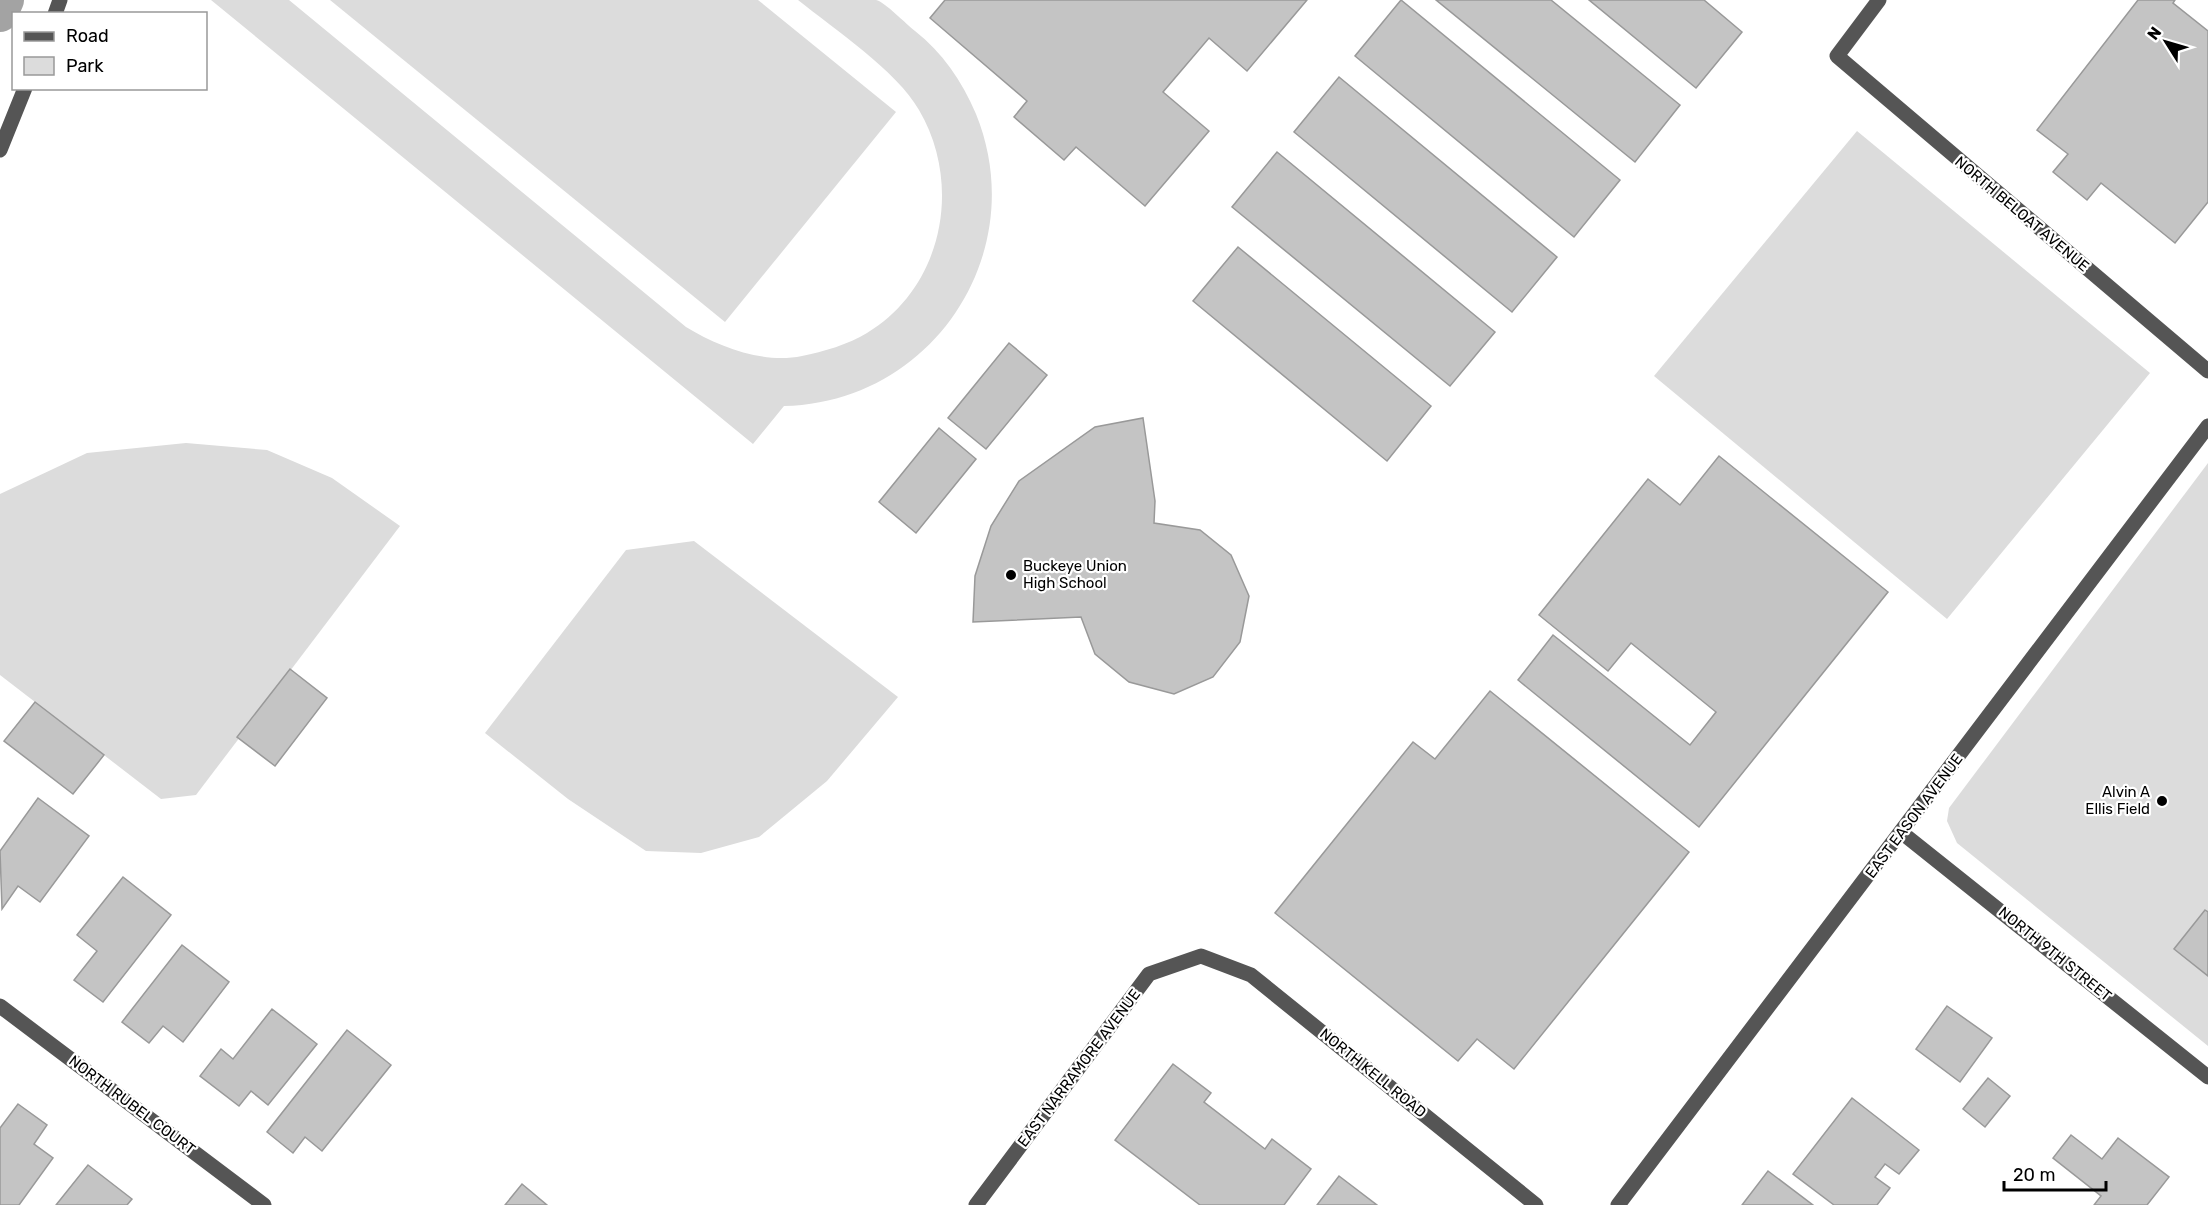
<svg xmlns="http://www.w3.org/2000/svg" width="2208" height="1205" viewBox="0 0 2208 1205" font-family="Rubik,sans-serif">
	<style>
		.green { fill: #dcdcdc }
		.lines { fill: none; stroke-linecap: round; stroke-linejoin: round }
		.canal { stroke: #a3a3a3; stroke-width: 36 }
		.building { fill: #c4c4c4; stroke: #999; stroke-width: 1.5 }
		.minor { stroke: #555; stroke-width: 15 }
		.poi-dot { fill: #000; stroke: #fff; stroke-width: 2 }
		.labels { text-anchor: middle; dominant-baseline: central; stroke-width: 4.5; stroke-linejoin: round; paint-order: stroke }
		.street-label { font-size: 15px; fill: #000; stroke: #fff }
		.poi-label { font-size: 15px; fill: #000; stroke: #fff; text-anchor: start }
	</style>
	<rect width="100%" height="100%" fill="#fff"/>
	<g class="green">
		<path d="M211,0h78l397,327c33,20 77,37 116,29 21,-4 47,-12 65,-23 76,-46 96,-148 52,-223 -22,-39 -85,-81 -121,-110 21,0 58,0 78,0 9,2 30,24 39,31 27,21 47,50 61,83 56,138 -43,289 -192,292l-31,38z"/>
		<path d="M330,0h428l138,112 -171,210z"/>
		<path d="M1857,131l293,242 -203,246 -293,-243z"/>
		<path d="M186,443l81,7 65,28 68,48 -204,269 -35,4 -161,-124v-181l87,-41z"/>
		<path d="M2208,463v583l-251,-203 -10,-22 2,-13z"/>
		<path d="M694,541l204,156 -71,84 -68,56 -58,16 -55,-2 -78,-52 -83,-66 141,-183z"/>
	</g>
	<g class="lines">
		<path class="canal" d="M0,14l6,-14"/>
	</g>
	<g class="building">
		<path d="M945,0h362l-60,71 -38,-33 -46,54 46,39 -64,75 -69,-59 -12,13 -50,-43 13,-16 -97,-83z"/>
		<path d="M1401,0l219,180 -46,57 -219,-181z"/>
		<path d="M1436,0h115l129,105 -45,57z"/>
		<path d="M1589,0h115l38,32 -46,56z"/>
		<path d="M2138,0h37l-2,3 35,28v171l-33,41 -74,-60 -14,17 -34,-28 15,-18 -31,-24z"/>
		<path d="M1339,77l218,180 -45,55 -218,-180z"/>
		<path d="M1277,152l218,180 -45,54 -218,-179z"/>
		<path d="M1238,247l193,159 -44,55 -194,-160z"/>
		<path d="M1009,343l38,32 -61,74 -38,-31z"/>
		<path d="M1143,418l12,83 -1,22 46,7 31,25 18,41 -9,46 -27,35 -39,17 -45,-12 -34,-28 -14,-37 -108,5 2,-46 16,-50 28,-45 76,-54z"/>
		<path d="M939,428l37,31 -60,74 -37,-31z"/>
		<path d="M1719,456l169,136 -189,235 -181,-147 35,-45 137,110 26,-33 -85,-69 -23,28 -69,-56 109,-136 32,26z"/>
		<path d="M290,669l37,29 -52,68 -38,-29z"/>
		<path d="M1490,691l199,161 -175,217 -37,-30 -19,22 -183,-148 138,-171 22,17z"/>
		<path d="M35,702l69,53 -31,39 -69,-53z"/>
		<path d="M38,798l51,38 -49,66 -22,-16 -16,23 -2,-58z"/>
		<path d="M123,877l48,38 -68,87 -29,-22 23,-29 -20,-16z"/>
		<path d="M2205,910l3,2v64l-34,-27z"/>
		<path d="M182,945l47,37 -46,60 -20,-16 -14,17 -27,-21z"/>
		<path d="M1947,1006l45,32 -32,44 -44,-33z"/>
		<path d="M272,1009l45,35 -49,61 -17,-14 -12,15 -39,-30 21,-27 12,10z"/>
		<path d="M347,1030l44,35 -69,86 -17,-14 -12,16 -26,-21z"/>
		<path d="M1173,1064l38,29 -7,9 61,47 7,-10 39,30 -27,36h-84l-85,-65z"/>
		<path d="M1988,1078l22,18 -25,31 -22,-18z"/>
		<path d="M1852,1098l67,52 -20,24 -14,-10 -10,13 15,11 -13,17h-43l-41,-31z"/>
		<path d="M18,1104l29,21 -13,19 19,14 -34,47h-19v-77z"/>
		<path d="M2071,1135l31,24 16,-21 51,39 -22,28h-53l7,-9 -48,-38z"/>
		<path d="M88,1165l44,34 -5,6h-71z"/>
		<path d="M1768,1171l45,34h-71z"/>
		<path d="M1339,1176l38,29h-60z"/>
		<path d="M522,1184l25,21h-42z"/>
	</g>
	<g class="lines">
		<g class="minor">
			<path d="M1879,0l-42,56 371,315"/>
			<path d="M55,14l5,-14"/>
			<path d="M0,150l25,-62"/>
			<path d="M1901,832l307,245"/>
			<path d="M0,1006l264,199"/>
			<path d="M976,1205l173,-231 52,-18 50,19 285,230"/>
			<path d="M1618,1205l590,-779"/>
		</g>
	</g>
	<g class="poi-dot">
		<circle cx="1011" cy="575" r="6"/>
		<circle cx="2162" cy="801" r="6"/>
	</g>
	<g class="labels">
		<g class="street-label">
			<text transform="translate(2022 214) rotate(40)">NORTH BELOAT AVENUE</text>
			<text transform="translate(1914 816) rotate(-53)">EAST EASON AVENUE</text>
			<text transform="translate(2055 954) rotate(39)">NORTH 9TH STREET</text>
			<text transform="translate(1079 1068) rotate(-53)">EAST NARRAMORE AVENUE</text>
			<text transform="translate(1373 1073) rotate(39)">NORTH KELL ROAD</text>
			<text transform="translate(132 1105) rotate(37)">NORTH RUBEL COURT</text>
		</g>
		<g class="poi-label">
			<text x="1023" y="566">Buckeye Union<tspan x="1023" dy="17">High School</tspan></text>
			<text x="2150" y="792" text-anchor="end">Alvin A<tspan x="2150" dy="17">Ellis Field</tspan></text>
		</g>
	</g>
	<rect x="12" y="12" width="195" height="78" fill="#ffffff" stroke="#999999" stroke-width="1.5"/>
	<rect x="24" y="32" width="30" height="9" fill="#555555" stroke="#999999" stroke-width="1.5"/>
	<text x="66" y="42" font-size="18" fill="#000000">Road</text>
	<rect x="24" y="57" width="30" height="18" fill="#dcdcdc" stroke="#999999" stroke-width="1.5"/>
	<text x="66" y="72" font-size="18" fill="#000000">Park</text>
	<g transform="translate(2166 42) rotate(307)" stroke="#ffffff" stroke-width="4.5" paint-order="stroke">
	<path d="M0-4.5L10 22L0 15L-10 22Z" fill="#000000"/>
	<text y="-9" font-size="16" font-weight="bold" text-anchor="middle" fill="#000000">N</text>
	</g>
	<path d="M2004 1181v9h102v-9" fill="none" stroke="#000000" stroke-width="3"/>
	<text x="2013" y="1181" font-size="18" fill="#000000" stroke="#ffffff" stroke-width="4.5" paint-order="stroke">20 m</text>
</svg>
